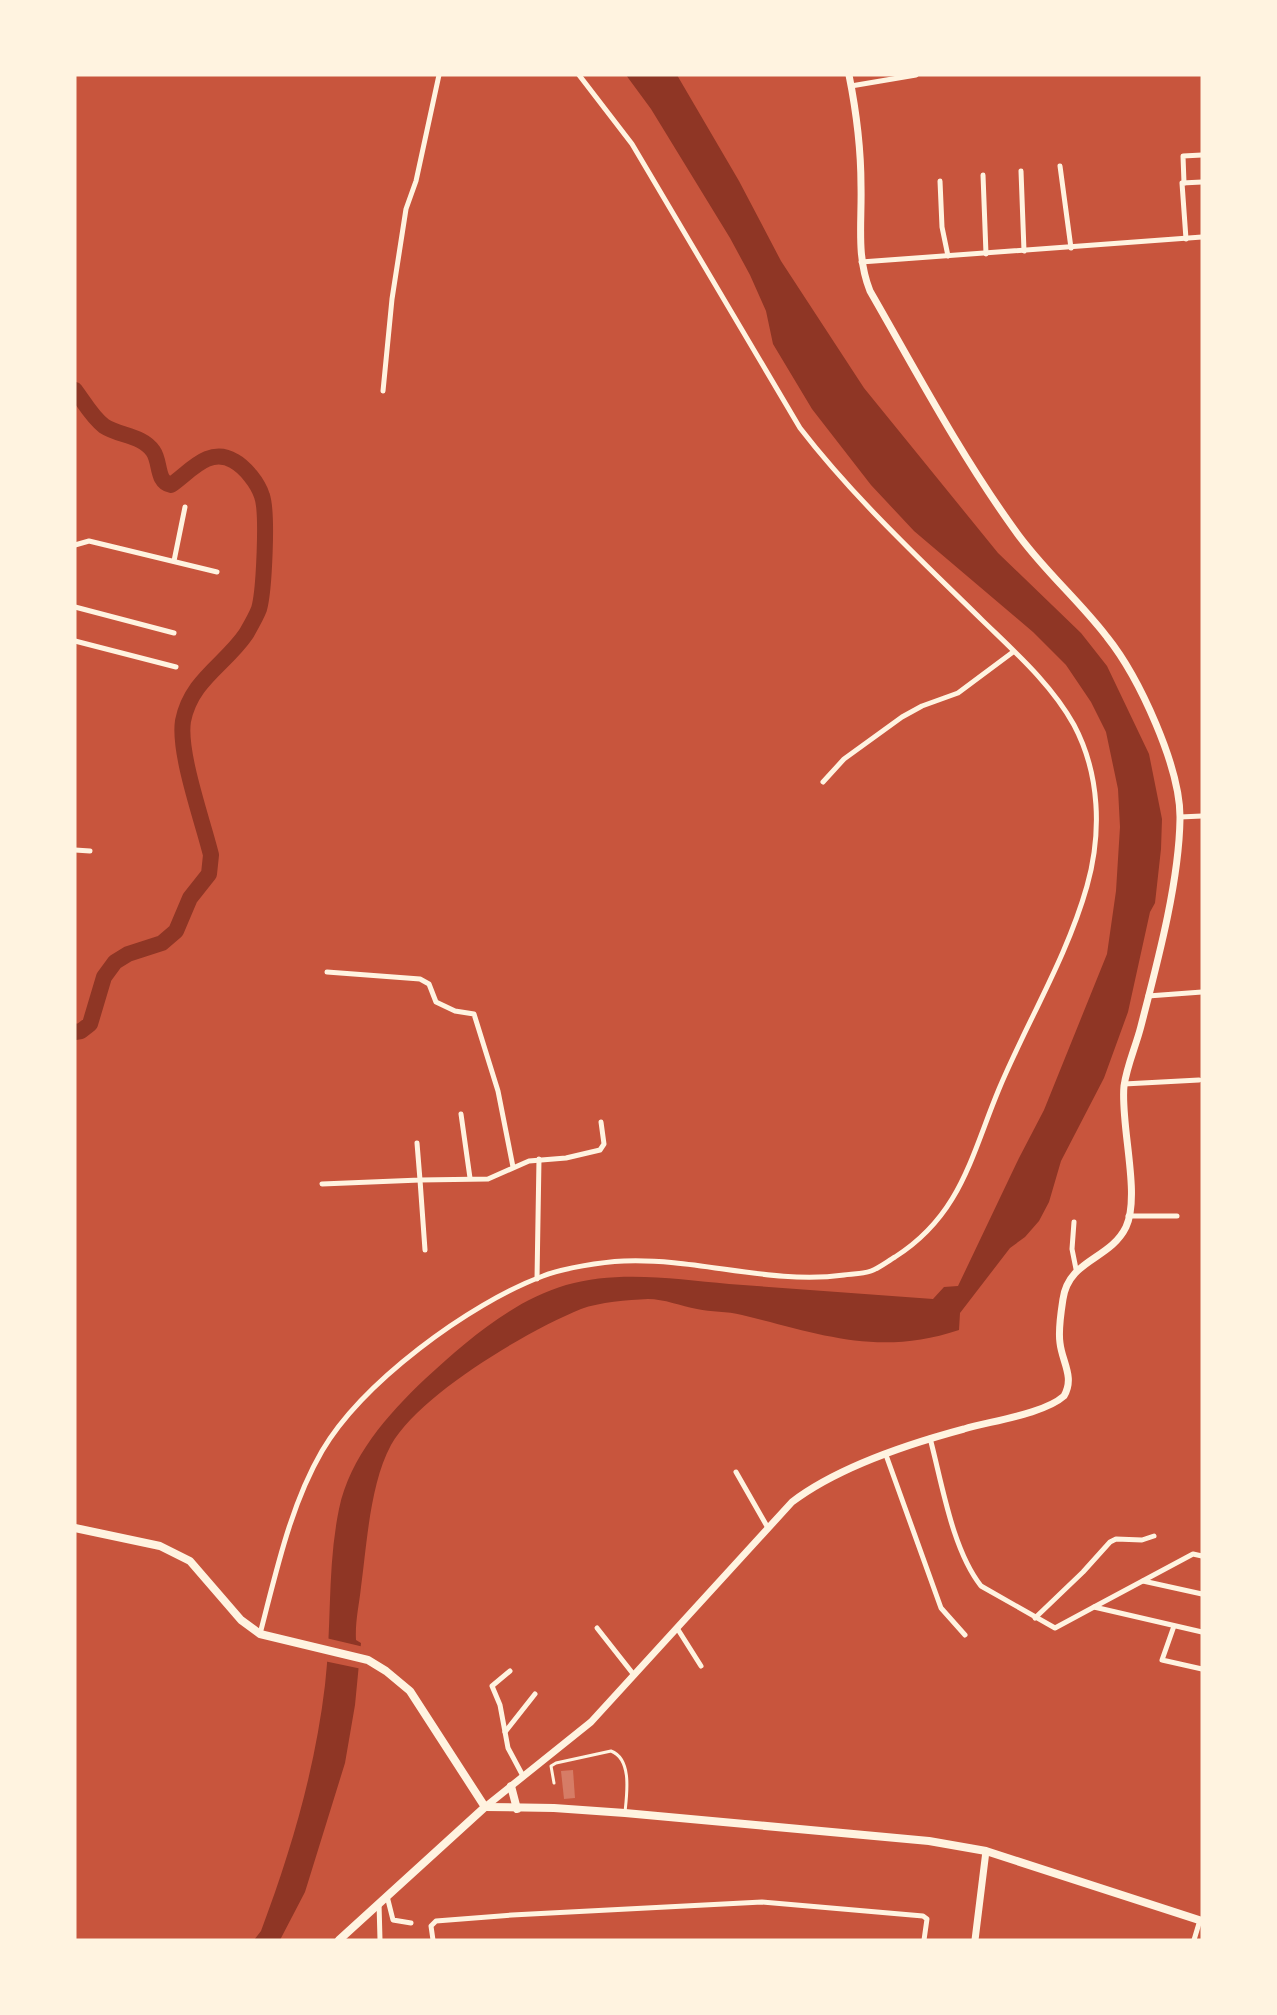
<svg xmlns="http://www.w3.org/2000/svg" width="1277" height="2015" viewBox="0 0 1277 2015" font-family="'Fira Sans',sans-serif">
	<style>
		.water { fill: #8f3625 }
		.pier { fill: #c8553d }
		.lines { fill: none; stroke-linecap: round; stroke-linejoin: round }
		.river { stroke: #8f3625; stroke-width: 16 }
		.building { fill: #d67c66 }
		.service { stroke: #fff3e0; stroke-width: 3 }
		.minor { stroke: #fff3e0; stroke-width: 5 }
		.tertiary { stroke: #fff3e0; stroke-width: 7 }
		.secondary { stroke: #fff3e0; stroke-width: 8 }
		.primary { stroke: #fff3e0; stroke-width: 8 }
	</style>
	<rect width="100%" height="100%" fill="#c8553d"/>
	<path class="water" d="M626,75h51l62,106 42,80 83,127 134,165 83,80 26,33 42,88 13,65 -1,30 -6,54 -5,9 -22,100 -24,66 -43,83 -12,41 -10,19 -14,16 -15,11 -50,65 -1,17c-81,27 -139,4 -217,-15 -15,-4 -31,-3 -45,-6 -16,-3 -33,-10 -49,-10 -21,1 -48,3 -67,10 -54,22 -161,85 -190,136 -21,39 -24,98 -30,142 -2,19 -6,34 -5,53l5,3 -6,62 -10,58 -40,129 -25,48h-26l7,-9c30,-80 54,-161 64,-246 7,-59 2,-118 14,-176 11,-52 48,-94 86,-130 40,-37 87,-78 141,-94 52,-15 110,-6 163,-1 68,5 136,10 204,15l11,-12 14,-1 61,-128 25,-48 63,-156 9,-63 4,-64 -2,-38 -12,-57 -15,-30 -25,-37 -33,-33 -119,-101 -43,-46 -59,-76 -39,-65 -7,-33 -16,-36 -20,-37 -79,-129z"/>
	<path class="pier" d="M326,1638l38,9 -2,22 -38,-8z"/>
	<g class="lines">
		<path class="river" d="M75,390c9,12 17,27 29,36 15,10 38,9 49,25 8,11 3,31 18,34 19,-13 38,-39 63,-24 11,6 24,22 28,35 6,17 2,96 -3,113 -3,8 -9,18 -13,25 -21,31 -55,46 -63,87 -5,32 20,101 28,134l-2,19 -19,24 -14,33 -14,12 -34,11 -13,8 -11,15 -14,47 -9,7 -6,1"/>
	</g>
	<path class="building" d="M573,1770l2,28 -11,1 -3,-28z"/>
	<g class="lines">
		<path class="service" d="M554,1783l-3,-17 5,-3 55,-12c21,8 16,42 14,61"/>
		<g class="minor">
			<path d="M851,86l65,-11"/>
			<path d="M1060,166l11,82"/>
			<path d="M1021,171l3,80"/>
			<path d="M983,175l3,79"/>
			<path d="M940,181l2,46 6,29"/>
			<path d="M1184,183l-1,-27 19,-1"/>
			<path d="M1186,239l-4,-56 20,-1"/>
			<path d="M861,262l341,-25"/>
			<path d="M383,391l9,-92 14,-90 10,-28 23,-106"/>
			<path d="M75,545l14,-4 128,31"/>
			<path d="M174,561l11,-54"/>
			<path d="M75,607l99,26"/>
			<path d="M75,641l101,26"/>
			<path d="M823,782l21,-23 58,-42 20,-11 36,-13 55,-41"/>
			<path d="M1180,817l22,-1"/>
			<path d="M75,850l15,1"/>
			<path d="M327,972l93,7 9,5 7,18 19,9 19,3 24,77 15,76"/>
			<path d="M1148,996l54,-4"/>
			<path d="M1124,1084l75,-4"/>
			<path d="M461,1114l9,64"/>
			<path d="M322,1184l98,-4 -3,-37"/>
			<path d="M1128,1216h49"/>
			<path d="M1074,1222l-2,27 4,20"/>
			<path d="M425,1250l-5,-70 68,-1 41,-18 37,-3 34,-8 4,-6 -3,-22"/>
			<path d="M537,1279l2,-120"/>
			<path d="M930,1438c12,45 22,111 51,148l74,42 39,-21 108,25"/>
			<path d="M886,1455l55,153 24,27"/>
			<path d="M736,1472l32,56"/>
			<path d="M1143,1581l59,13"/>
			<path d="M1094,1607l99,-53 9,2"/>
			<path d="M1035,1618l48,-46 27,-30 6,-3 26,1 12,-4"/>
			<path d="M1174,1626l-12,34 40,9"/>
			<path d="M597,1628l37,47"/>
			<path d="M677,1628l24,38"/>
			<path d="M260,1634c16,-61 30,-128 62,-183 40,-68 146,-147 221,-175 20,-8 59,-14 81,-15 74,-3 147,24 220,14 8,-1 19,-1 27,-4 8,-3 17,-10 24,-14 66,-42 76,-101 104,-168 28,-67 68,-132 88,-203 15,-53 13,-112 -13,-161 -22,-40 -58,-72 -91,-104 -63,-62 -129,-123 -183,-193l-168,-284 -53,-69"/>
			<path d="M510,1671l-18,15 8,19 8,43 15,28"/>
			<path d="M505,1732l30,-38"/>
			<path d="M387,1896l6,24 18,3"/>
			<path d="M379,1903l1,37"/>
			<path d="M433,1940l-2,-14 5,-5 76,-6 250,-13 161,14 4,3 -3,21"/>
			<path d="M1194,1940l6,-20"/>
		</g>
		<g class="tertiary">
			<path d="M485,1807l106,-85 201,-220c46,-35 116,-58 172,-73 27,-8 80,-15 100,-33 11,-19 -2,-34 -4,-53 -2,-13 1,-31 3,-44 6,-40 47,-39 63,-72 15,-32 -6,-103 -2,-141 3,-21 12,-40 17,-60 16,-62 38,-143 39,-207 1,-51 -41,-142 -73,-182 -29,-38 -66,-69 -93,-108 -54,-75 -98,-158 -144,-238 -14,-35 -8,-69 -9,-105 0,-36 -5,-76 -12,-111"/>
			<path d="M975,1940l11,-89"/>
		</g>
		<g class="secondary">
			<path d="M511,1786l6,23"/>
			<path d="M485,1807l69,1 71,5 304,28 57,10 216,70"/>
		</g>
		<path class="primary" d="M75,1528l85,18 30,15 51,59 19,14 108,26 18,11 24,20 75,116 -146,133"/>
	</g>
	<rect width="1277" height="2015" fill="none" stroke="#fff3e0" stroke-width="153"/>
</svg>
